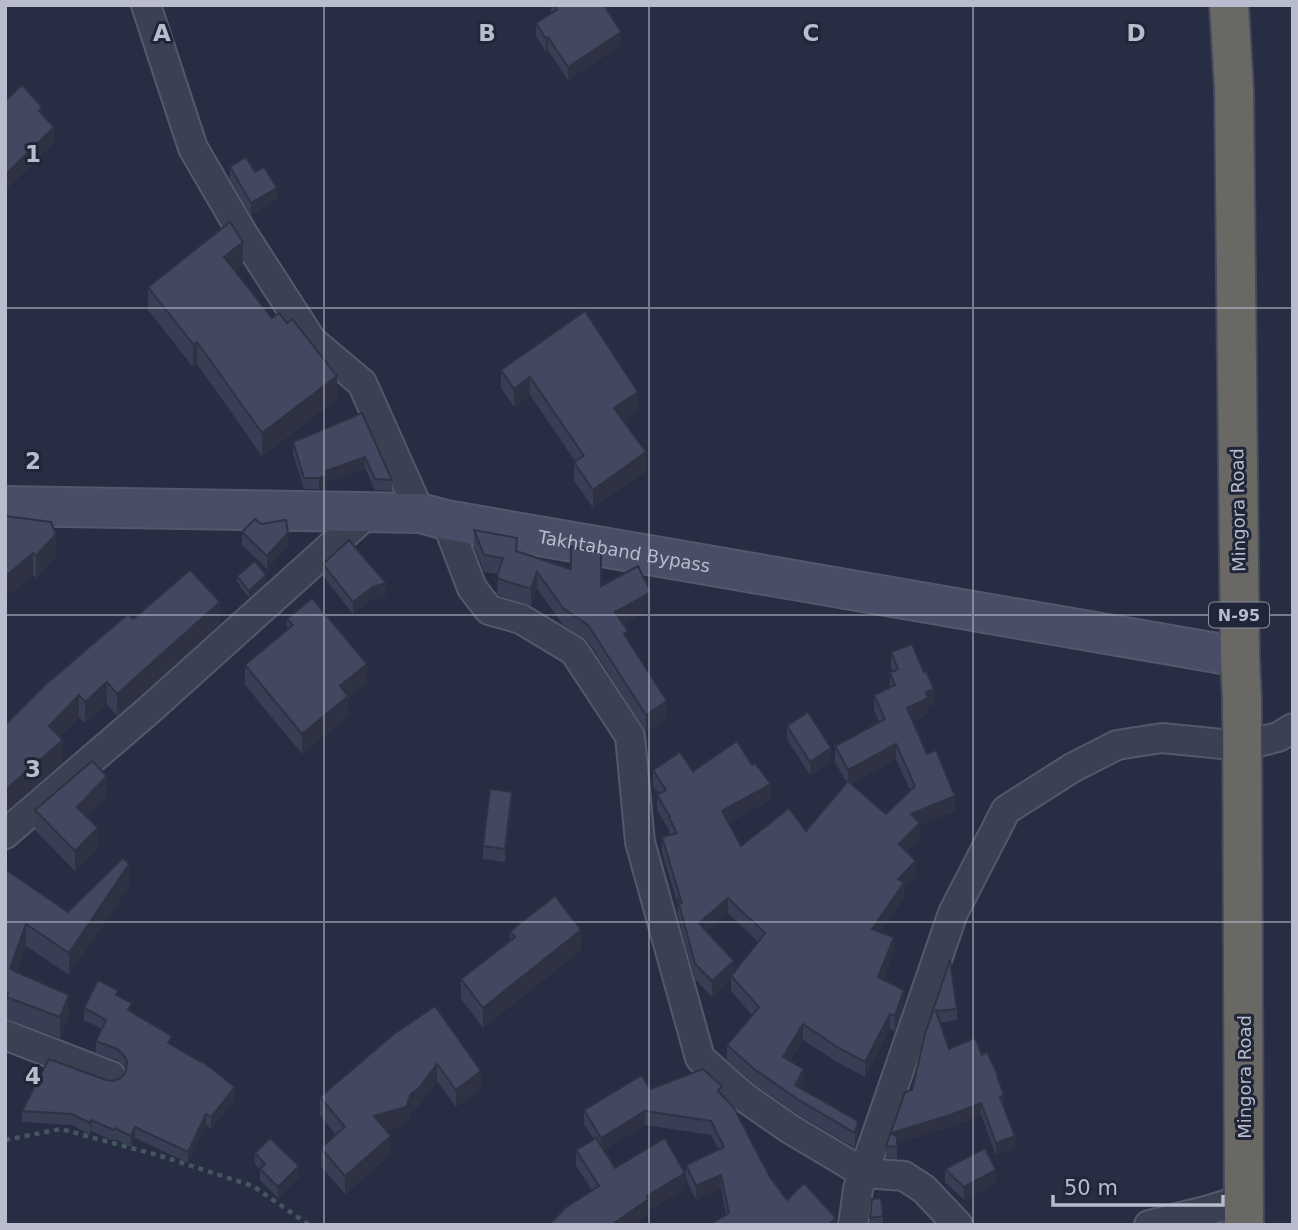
<svg xmlns="http://www.w3.org/2000/svg" width="1298" height="1230" viewBox="0 0 1298 1230" font-family="'DejaVu Sans',sans-serif">
	<style>
		.lines { fill: none; stroke-linecap: round; stroke-linejoin: round }
		.minor-casing { stroke: #53586a; stroke-width: 32 }
		.secondary-casing { stroke: #53586a; stroke-width: 42 }
		.trunk-casing { stroke: #43485a; stroke-width: 42 }
		.path { stroke: #44575e; stroke-width: 4.5; stroke-dasharray: 5 5; stroke-linecap: butt }
		.minor { stroke: #3b4053; stroke-width: 28 }
		.secondary { stroke: #494e66; stroke-width: 38 }
		.trunk { stroke: #696865; stroke-width: 38 }
		.wall { fill: #383e53; fill-rule: evenodd }
		.shaded-wall { fill: #2e3243 }
		.building { fill: #414860; stroke: #2e3243; stroke-width: 2 }
		.grid { fill: none; stroke: #b8bccc; stroke-width: 2; stroke-opacity: 0.55 }
		.labels { text-anchor: middle; dominant-baseline: central; stroke-width: 6; stroke-linejoin: round; paint-order: stroke }
		.shield { fill: #202538; stroke: #8a8fa0; stroke-width: 2 }
		.shield-label { font-size: 16px; font-weight: bold; fill: #b8bccc }
		.street-label { font-size: 18px; fill: #b8bccc; stroke: #202538 }
		.grid-label { font-size: 23px; text-anchor: middle; font-weight: bold; fill: #b8bccc; stroke: #202538; stroke-width: 6; stroke-linejoin: round; paint-order: stroke }
	</style>
	<rect width="100%" height="100%" fill="#272d43"/>
	<g class="lines">
		<defs>
			<g id="minor">
				<path d="M146,5l47,143 50,86 69,107 50,42 58,130"/>
				<path d="M446,520l26,68 17,22 32,9 53,32 56,85 10,106 60,216 44,39 46,32 74,44 40,3 20,13 34,36"/>
				<path d="M5,834l143,-123 220,-198"/>
				<path d="M5,1035l106,41"/>
				<path d="M853,1225l5,-36 95,-276 53,-103 66,-42 45,-23 45,-7 80,8 36,-9 15,-9"/>
				<path d="M1149,1225l60,-15 35,-11"/>
			</g>
			<g id="secondary">
				<path id="s1" d="M5,506l415,7 26,7 794,137"/>
			</g>
			<path id="trunk" d="M1229,5l5,84 6,568 2,43 2,525"/>
		</defs>
		<use href="#minor" class="minor-casing"/>
		<use href="#secondary" class="secondary-casing"/>
		<use href="#trunk" class="trunk-casing"/>
		<path class="path" d="M5,1140l56,-11 100,27 92,30 56,39"/>
		<use href="#minor" class="minor"/>
		<use href="#secondary" class="secondary"/>
		<use href="#trunk" class="trunk"/>
	</g>
	<g class="wall">
		<path d="M551,5h53l17,40 -53,35 -20,-30 -2,2 -10,-16v-13l15,-9z"/>
		<path d="M230,167l25,5 22,27 -26,16 -21,-36z"/>
		<path d="M243,265l-8,6 102,128 -75,57 -65,-92 -4,3 -45,-57v-23z"/>
		<path d="M585,311l53,99 -15,10 23,51 -53,37 -19,-27v-19l1,-1 -45,-66 -16,12 -13,-19v-18z"/>
		<path d="M362,413l30,67v11l-17,-1 -10,-22 -38,14v5l-8,2h-15l-11,-35v-12z"/>
		<path d="M5,516l51,40 -20,22 -3,-3z"/>
		<path d="M474,530l43,22 84,34 50,23 -28,15 5,17 39,77 -21,14 -58,-91 -25,-16 -26,-37 -6,18 -32,-11 -2,-2 1,-19 -14,-2 -10,-25z"/>
		<path d="M242,532l46,15 -21,22 -25,-24z"/>
		<path d="M323,564l63,31 -13,4 -20,15 -30,-38z"/>
		<path d="M237,576l29,6 -17,16 -12,-16z"/>
		<path d="M133,619l87,5 -103,92 -10,-12 -22,19 -6,-6 -20,20 4,25 -58,50v-87z"/>
		<path d="M287,619l80,64 -19,16v17l-46,38 -57,-69v-20l42,-35z"/>
		<path d="M891,652l43,52 -6,2v8l-15,7 42,90 -35,14v13l-14,14 10,24 -12,12v10l-24,34 14,20 -11,28 21,25 -9,26 -5,-2 -25,48 -28,-15 -34,-22 -13,21 14,23 -3,4 57,33v16l-3,11 -56,-33 -45,-31 -27,-24v-15l25,-30 -21,-24v-12l-19,18 -17,-18 -17,-64v-10l-16,-53v-15l7,-2v-5l-12,-20v-15l2,-1 -6,-8v-16l40,1 78,29 -43,23 13,23 65,-15 41,-48 -12,-21v-16l44,-24 -5,-12v-15l16,-7v-15l3,-2 -2,-3zM896,759l14,31 -24,24 -35,-30zM728,913l30,29 -24,30 -28,-41z"/>
		<path d="M787,726l44,36 -21,13 -23,-36z"/>
		<path d="M107,796l-20,21 11,31 -23,23 -40,-41v-20z"/>
		<path d="M512,806l-7,56 -22,-3v-13z"/>
		<path d="M5,869l63,43 61,-26 -60,89 -43,-29 -9,26 52,45 -9,21 -54,-19z"/>
		<path d="M510,931l71,19 -98,78 -22,-29v-20l49,-38z"/>
		<path d="M950,960l7,49v11l-17,3 9,26 33,6 16,25 6,27 11,41 -19,7 -15,-40 -31,12 -53,16v16l-11,-1v-12l26,-56z"/>
		<path d="M118,996l14,16 103,87 -24,30 -5,-4 -18,38 -53,-25 -4,9 -16,-8 -1,2 -23,-10 -1,4 -18,-10 -50,-3v-11l84,-31 7,1 8,-3 5,-7 -3,-6 -6,-5 -21,-7v-12l6,-12 -18,-9v-12z"/>
		<path d="M394,1034l87,55 -25,18 -19,-26 -19,26 -7,5 -5,12 -20,6 5,24 -46,40 -24,-28v-18l15,-13 -16,-20v-18z"/>
		<path d="M650,1089l72,6 48,82 17,23 49,25 -110,-10 -5,-27 -25,12 -10,-21v-14l33,-15 -8,-15 -66,-10 -41,25 11,18 70,21 -36,21v4l-57,-24 -16,-24v-16l18,-11 -10,-15v-14z"/>
		<path d="M255,1153l44,24 -21,21 -18,-18v-10l-5,-6z"/>
		<path d="M945,1169l51,15 -32,16 -19,-18z"/>
		<path d="M883,1216v7l-13,1v-6z"/>
	</g>
	<g class="shaded-wall">
		<path d="M621,32v13l-53,35v-13z"/>
		<path d="M548,37v13l-2,2v-13z"/>
		<path d="M54,127v16l-49,48v-16z"/>
		<path d="M277,188v11l-26,16v-12z"/>
		<path d="M243,242v23l-19,15v-23z"/>
		<path d="M197,342v22l-4,3v-23z"/>
		<path d="M337,376v23l-75,57v-23z"/>
		<path d="M530,377v18l-16,12v-18z"/>
		<path d="M638,392v18l-24,16v-18z"/>
		<path d="M646,452v19l-53,37v-18z"/>
		<path d="M365,457v11l-38,14v5l-8,2v-11l7,-7z"/>
		<path d="M288,533v14l-21,22v-13z"/>
		<path d="M56,534v22l-20,22v-22z"/>
		<path d="M33,553v22l-28,23v-21z"/>
		<path d="M537,572v16l-6,18v-17z"/>
		<path d="M266,575v7l-17,16v-7z"/>
		<path d="M386,583v12l-13,4 -20,15v-12l20,-15z"/>
		<path d="M651,592v17l-36,20v-17z"/>
		<path d="M220,602v22l-103,92v-22z"/>
		<path d="M367,664v19l-19,16v17l-46,38v-20l38,-48z"/>
		<path d="M107,682v22l-22,19v-21z"/>
		<path d="M934,689v15l-6,2v8l-21,9v-15l19,-16z"/>
		<path d="M79,695v22l-30,31v-22z"/>
		<path d="M667,701v17l-21,14v-17z"/>
		<path d="M63,740v22l-58,50v-22z"/>
		<path d="M896,744v15l-48,27v-16z"/>
		<path d="M831,748v14l-21,13v-13z"/>
		<path d="M107,776v20l-30,31v-20z"/>
		<path d="M771,784v16l-49,26v-15z"/>
		<path d="M512,792v14l-7,56v-13z"/>
		<path d="M955,796v15l-35,14v13l-21,22v-16l12,-30z"/>
		<path d="M98,828v20l-23,23v-20z"/>
		<path d="M916,861v15l-12,12v10l-32,46v-15l26,-50z"/>
		<path d="M129,864v22l-60,89v-22z"/>
		<path d="M728,898v15l-29,25v-15z"/>
		<path d="M26,924v22l-16,45v-22z"/>
		<path d="M581,930v20l-98,78v-20z"/>
		<path d="M894,937v15l-16,41v-16z"/>
		<path d="M734,961v15h-3v3l-19,18v-16z"/>
		<path d="M904,990v15l-9,26v-15z"/>
		<path d="M69,995v22l-9,21v-21z"/>
		<path d="M890,1014v15l-25,48v-15z"/>
		<path d="M803,1024v16l-20,32v-15z"/>
		<path d="M437,1064v17l-19,26 -7,5 -5,12 -32,10v-18l37,-22z"/>
		<path d="M804,1069v15l-8,14 -1,-13z"/>
		<path d="M481,1071v18l-25,18v-17z"/>
		<path d="M235,1087v12l-24,30v-12z"/>
		<path d="M1004,1095v12l-4,-10z"/>
		<path d="M981,1103v12l-31,12 -59,18v-12z"/>
		<path d="M645,1111v14l-44,27v-14z"/>
		<path d="M206,1114v11l-18,38v-11z"/>
		<path d="M91,1120v11l-1,4v-12z"/>
		<path d="M858,1121v16l-3,11v-15z"/>
		<path d="M135,1127v11l-4,9v-11z"/>
		<path d="M391,1136v18l-46,40v-18z"/>
		<path d="M1015,1136v12l-19,7v-12z"/>
		<path d="M299,1166v11l-21,21v-11z"/>
		<path d="M996,1170v14l-32,16v-13z"/>
		<path d="M685,1173v16l-36,21v4l-16,11h-22l36,-29z"/>
		<path d="M721,1175v13l-25,12v-14z"/>
		<path d="M836,1218v7h-8z"/>
	</g>
	<g class="building">
		<path d="M554,5h50l17,27 -53,35 -20,-30 -2,2 -10,-16 21,-13z"/>
		<path d="M22,85l20,22 -3,4 15,16 -49,48v-74z"/>
		<path d="M246,157l9,15 9,-5 13,21 -26,15 -21,-36z"/>
		<path d="M230,222l13,20 -19,15 48,61 7,-5 8,10 5,-4 45,57 -75,57 -65,-91 -4,2 -45,-57z"/>
		<path d="M585,311l53,81 -24,16 32,44 -53,38 -19,-28 10,-6 -54,-79 -16,12 -13,-19z"/>
		<path d="M362,413l30,67 -17,-1 -10,-22 -39,14 1,5 -8,2h-15l-11,-36z"/>
		<path d="M5,516l46,6 5,12 -20,22 -3,-3 -28,24z"/>
		<path d="M255,519l6,5 25,-4 2,13 -21,23 -25,-24z"/>
		<path d="M474,530l43,8 -1,13 55,18v-22l30,5v34l37,-20 13,26 -36,20 13,19 -4,3 43,67 -21,14 -58,-90 -25,-17 -26,-36 -6,17 -32,-10 -2,-3 6,-18 -19,-3z"/>
		<path d="M349,540l37,43 -13,4 -20,15 -30,-38z"/>
		<path d="M255,561l11,14 -17,16 -12,-15z"/>
		<path d="M190,570l30,32 -103,92 -10,-12 -22,20 -6,-7 -30,31 14,14 -58,50v-65l40,-40 83,-71 5,5z"/>
		<path d="M312,598l55,66 -27,22 8,10 -46,38 -57,-69 48,-40 -6,-6z"/>
		<path d="M912,644l12,28 2,-1 8,18 -8,3 2,6 -21,10 20,46 9,-4 19,46 -44,18 9,9 -21,21 17,17 -18,18 6,4 -32,46 22,8 -16,40 26,13 -9,26 -5,-2 -25,48 -28,-15 -34,-23 -20,33 21,12 -9,16 63,36 -3,12 -56,-33 -45,-31 -27,-24 32,-38 -28,-31 34,-43 -37,-35 -29,25 35,38 -22,20 -17,-17 -17,-64 4,4 -20,-67 15,-4 -8,-15 1,-1 -13,-22 9,-5 -13,-20 27,-18 13,19 44,-30 15,24 3,-2 16,21 -49,27 19,35 48,-38 17,23 42,-50 38,33 29,-28 -19,-42 -48,26 -13,-24 50,-27 -11,-24 21,-10 -5,-12 8,-4 -7,-17z"/>
		<path d="M808,712l23,36 -21,14 -23,-36z"/>
		<path d="M92,761l15,15 -30,31 21,21 -23,23 -40,-41z"/>
		<path d="M490,789l22,3 -7,57 -22,-3z"/>
		<path d="M123,858l6,6 -60,89 -43,-29 -16,45 59,26 -9,22 -54,-20 2,-4 -3,-1v-123l63,43z"/>
		<path d="M555,896l26,34 -98,78 -22,-29 54,-42 -5,-6z"/>
		<path d="M950,960l7,49 -21,2 13,38 26,-11 7,17 5,-3 11,23 -1,1 7,19 -4,2 15,39 -19,7 -15,-40 -31,12 -59,18 6,4v10l-11,-1 19,-54 7,-2 13,-56z"/>
		<path d="M98,980l20,10 -2,5 16,8 -4,7 44,26 -4,7 33,19 1,-1 33,26 -24,30 -5,-3 -18,38 -53,-25 -4,9 -16,-8 -1,2 -23,-10 -1,3 -18,-9 -50,-3 27,-52 57,21 7,1 8,-3 5,-7 1,-10 -4,-7 -6,-5 -21,-8 10,-21 -22,-12z"/>
		<path d="M435,1006l46,65 -25,19 -19,-26 -19,25 -7,5 -5,13 -32,9 17,20 -46,40 -24,-28 24,-21 -25,-30 74,-63z"/>
		<path d="M703,1069l19,17 -4,5 16,17 36,69 17,23 17,-17 32,35 -8,7h-119l20,-12 -8,-38 -25,11 -10,-21 38,-18 -13,-26 -66,-10 -44,27 -17,-28 58,-35 8,14z"/>
		<path d="M270,1138l29,28 -21,21 -18,-18 5,-5 -10,-11z"/>
		<path d="M596,1138l19,30 50,-30 20,35 -38,23 2,3 -38,26h-62l16,-17 34,-22 -23,-36z"/>
		<path d="M985,1148l11,22 -32,17 -19,-18z"/>
		<path d="M881,1198l2,18 -13,2 2,-19z"/>
	</g>
	<path class="grid" d="M324,5v1220M649,5v1220M973,5v1220M5,308h1288M5,615h1288M5,922h1288"/>
	<g class="labels">
		<rect class="shield" x="1209" y="602.5" width="60" height="25" rx="5"/>
		<g class="shield-label">
			<text x="1239" y="615">N-95</text>
		</g>
		<g class="street-label">
			<text transform="translate(1238 510) rotate(-91)">Mingora Road</text>
			<text stroke="none"><textPath href="#s1" startOffset="623">Takhtaband Bypass</textPath></text>
			<text transform="translate(1244 1077) rotate(-90)">Mingora Road</text>
		</g>
	</g>
	<g class="grid-label">
		<text x="162" y="41">A</text>
		<text x="487" y="41">B</text>
		<text x="811" y="41">C</text>
		<text x="1136" y="41">D</text>
		<text x="33" y="162">1</text>
		<text x="33" y="469">2</text>
		<text x="33" y="777">3</text>
		<text x="33" y="1084">4</text>
	</g>
	<rect width="1298" height="1230" fill="none" stroke="#b8bccc" stroke-width="14"/>
	<path d="M1053 1195v10h170v-10" fill="none" stroke="#b8bccc" stroke-width="3.5"/>
	<text x="1064" y="1195" font-size="21" fill="#b8bccc" stroke="#202538" stroke-width="5" paint-order="stroke">50 m</text>
</svg>
